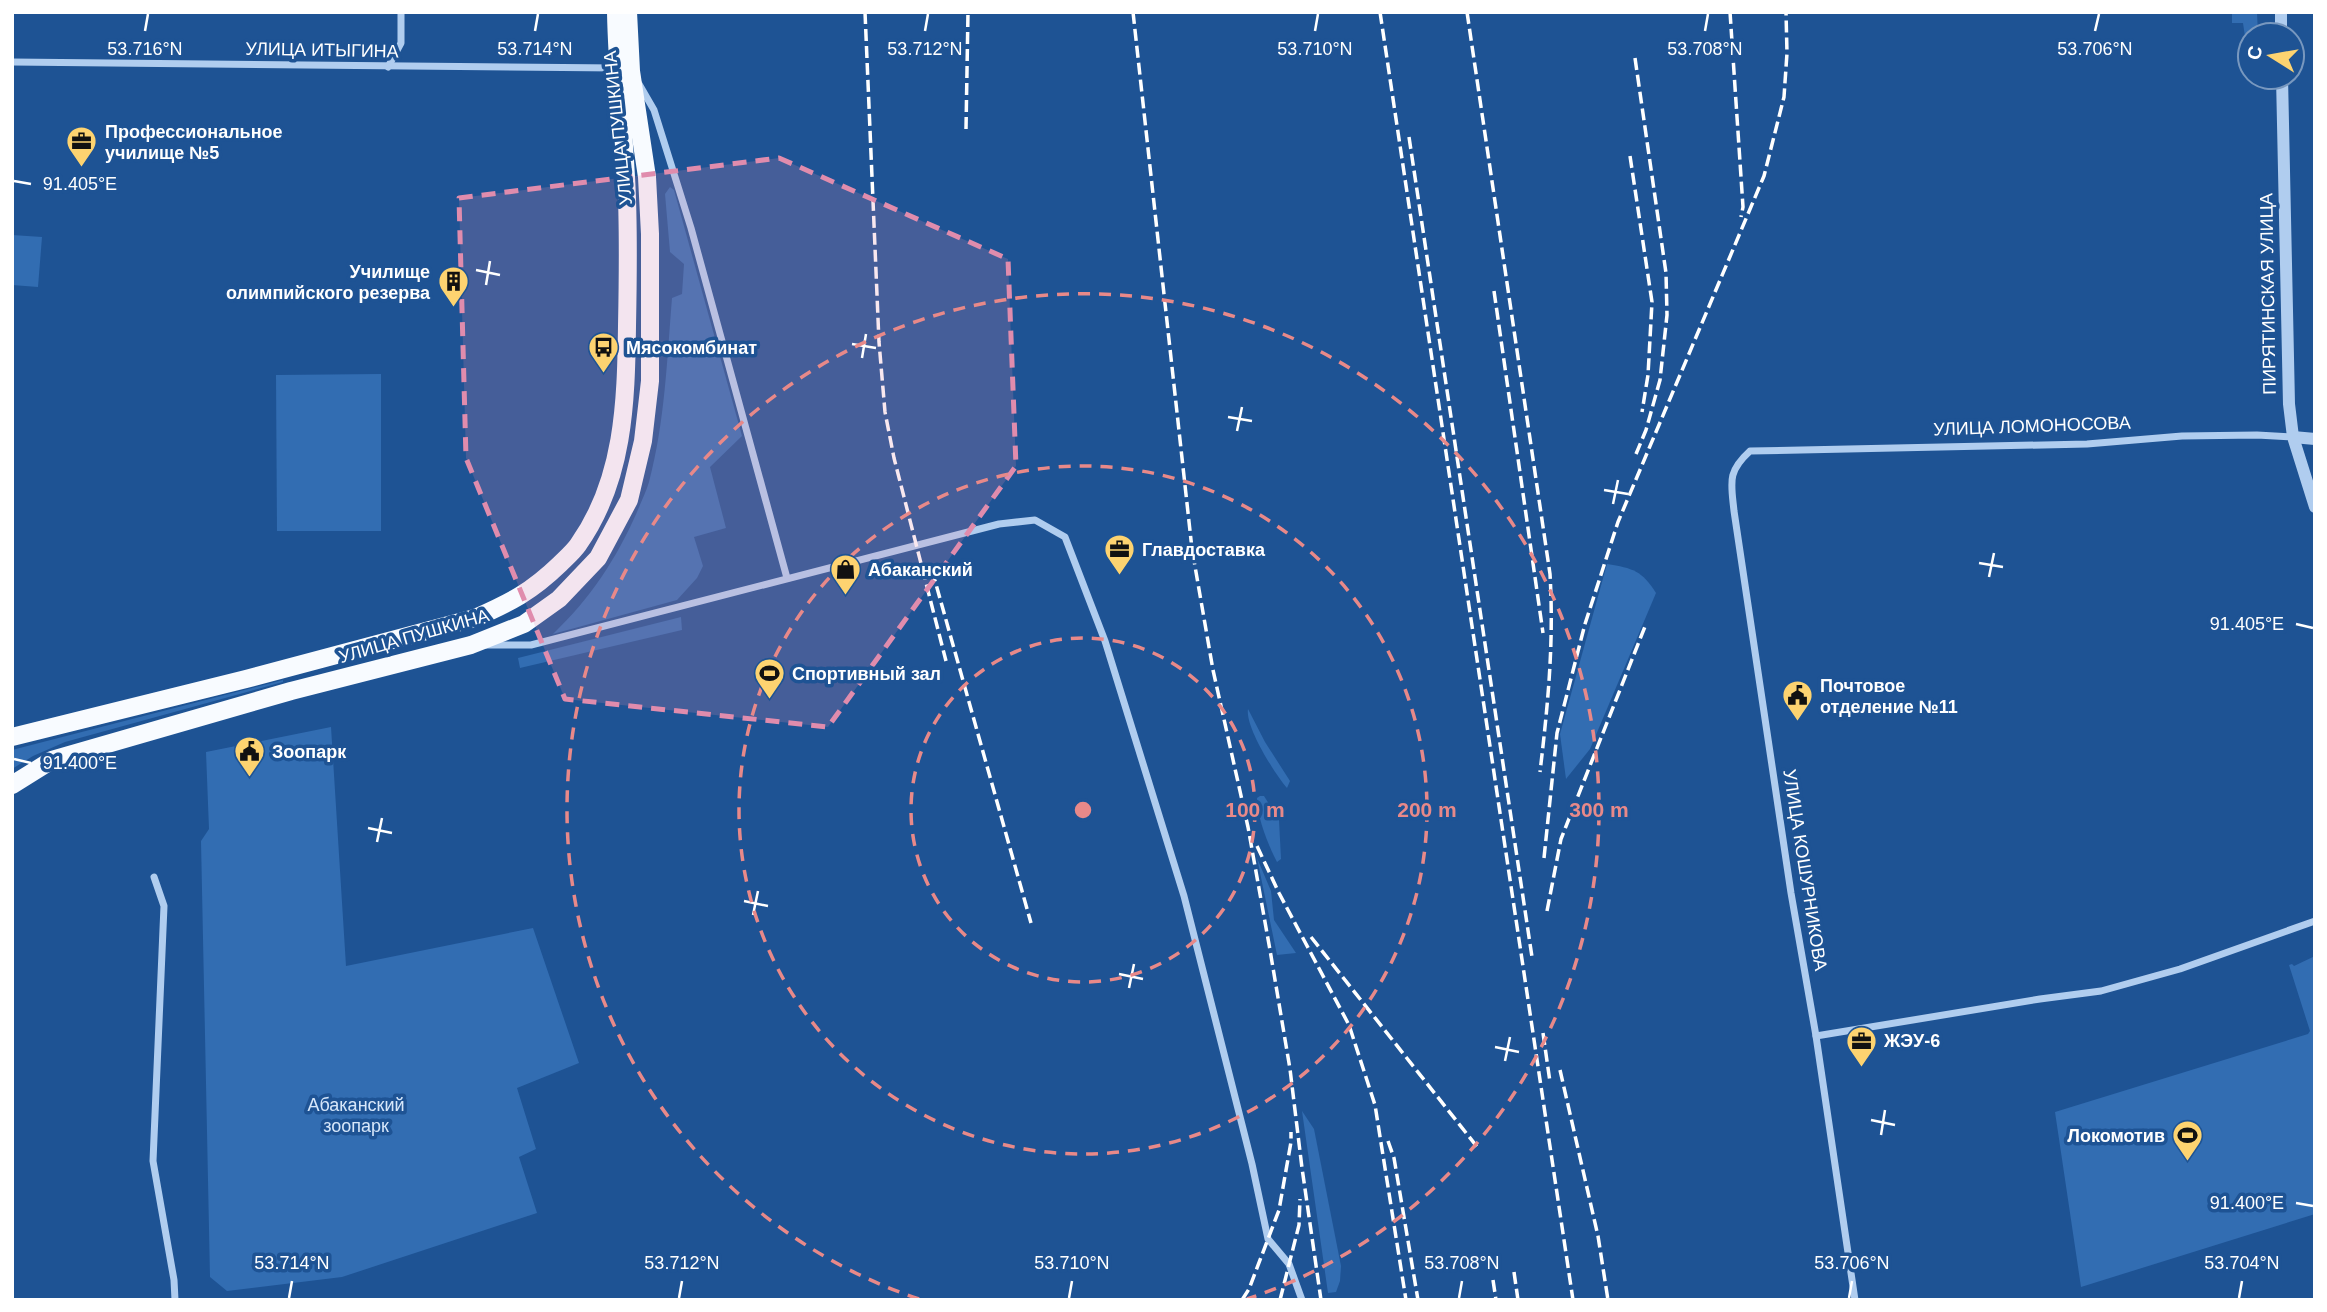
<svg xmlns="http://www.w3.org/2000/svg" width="2327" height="1312" viewBox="0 0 2327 1312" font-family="Arial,sans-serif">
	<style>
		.green { fill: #326db2 }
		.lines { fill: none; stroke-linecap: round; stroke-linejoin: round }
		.minor { stroke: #b0cdef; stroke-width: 7 }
		.tertiary { stroke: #b0cdef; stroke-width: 12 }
		.primary { stroke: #f8fbff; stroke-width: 18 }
		.rail { stroke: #fff; stroke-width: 3.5; stroke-dasharray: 12 5; stroke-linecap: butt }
		.marked { fill: #e08cad; fill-opacity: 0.2; stroke: #e08cad; stroke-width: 5; stroke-dasharray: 14 9; stroke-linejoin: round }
		.ticks { fill: none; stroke: #fff; stroke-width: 2.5 }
		.ring { fill: none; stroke: #e88989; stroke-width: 3.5; stroke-dasharray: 12 9 }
		.labels { text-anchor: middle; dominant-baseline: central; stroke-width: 7; stroke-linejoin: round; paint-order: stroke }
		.street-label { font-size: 18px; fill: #fff; stroke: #1e5394 }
		.poi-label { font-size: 18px; font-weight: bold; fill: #fff; stroke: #1e5394; text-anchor: start }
		.park-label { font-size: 18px; fill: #d7e7fa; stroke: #1e5394 }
		.ticks-label { font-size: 18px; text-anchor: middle; fill: #fff; stroke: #1e5394; stroke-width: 7; stroke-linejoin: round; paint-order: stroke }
		.centre { fill: #e88989; stroke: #1e5394; stroke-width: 3.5 }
		.ring-label { font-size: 21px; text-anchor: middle; font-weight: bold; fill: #e88989; stroke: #1e5394; stroke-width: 7; stroke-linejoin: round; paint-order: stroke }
	</style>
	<rect width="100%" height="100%" fill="#1e5394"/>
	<g class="green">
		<path d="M2232,12h25l1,23h-8v36l-7,-48h-11z"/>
		<path d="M670,187l4,3 68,246 -32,31 16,61 -32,9 9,29 -6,12 -20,22 -124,34c37,-35 64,-76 84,-122 4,-10 9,-20 12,-30 16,-60 18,-123 23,-184l10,-4 2,-30 -14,-12 -5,-58z"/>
		<path d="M12,235l30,2 -4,50 -26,-2z"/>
		<path d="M381,374v157h-104l-1,-156z"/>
		<path d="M1607,564c26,4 35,7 49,29l-66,156 -24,30 -6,-45z"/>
		<path d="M681,617l1,13 -162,38 -2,-10z"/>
		<path d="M283,680v2l-218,60 -32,14 -21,13v-19z"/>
		<path d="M1248,709l17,33 25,39 -3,7c-12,-14 -42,-61 -39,-79z"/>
		<path d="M331,727l15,239 187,-38 46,135 -62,25 19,61 -17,8 18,56 -195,64 -115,14 -17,-14 -9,-436 8,-12 -3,-77z"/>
		<path d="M1260,796h4l15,24 2,39 -4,3c-9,-17 -20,-45 -20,-64z"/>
		<path d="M1257,858l14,33 3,29 22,33 -19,2z"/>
		<path d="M2315,956v258l-234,73 -26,-175 253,-78 2,-3 -21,-66 3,-1 2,2z"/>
		<path d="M1302,1111l12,18 27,137 -1,15 -4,11 -8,1z"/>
	</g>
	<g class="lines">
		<g class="minor">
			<path d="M12,62l605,6"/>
			<path d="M388,67l13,-24v-31"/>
			<path d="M639,84l15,26 37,118 96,350"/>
			<path d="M486,645h45l468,-121 36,-4 30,17 40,104 79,255 68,268 16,75 21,25 13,36"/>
			<path d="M154,877l10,29 -11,255 21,119 1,20"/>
			<path d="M1816,1036l224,-37 61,-8 79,-22 135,-48"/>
			<path d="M1855,1300l-39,-264 -25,-143 -57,-382c-3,-29 -7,-39 16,-60l337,-7 95,-8 75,-1 36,2"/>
		</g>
		<g class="tertiary">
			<path d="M2281,12v23"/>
			<path d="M2282,77l7,327 4,33 22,70"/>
			<path d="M2293,437l22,2"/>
		</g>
		<g class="primary">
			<path d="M12,737l234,-58 229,-61c36,-16 56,-26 85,-54 6,-6 13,-12 18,-19 46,-65 48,-142 49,-219 1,-50 2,-99 -1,-149 -3,-55 -9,-109 -10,-165"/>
			<path d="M12,785l40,-25 239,-69 180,-46 53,-21 35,-25 39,-41 31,-58 14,-59 7,-60v-147l-3,-57 -16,-106 -3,-59"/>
		</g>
		<g class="rail">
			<path d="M865,12l14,330 6,70 9,46 52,203"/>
			<path d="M1133,12l59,537 21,121 35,157 22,123 20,119 12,99 19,132"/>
			<path d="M1380,12l193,1288"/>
			<path d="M1467,12l83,562c4,69 -2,130 -10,198"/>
			<path d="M1730,12l13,195 -2,10"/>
			<path d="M1635,58l31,215 1,42 -7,65 -14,50 -10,24"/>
			<path d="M966,129l2,-117"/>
			<path d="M1409,137l123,820"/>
			<path d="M1630,156l22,146 -4,73 -6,37"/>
			<path d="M1494,291l49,342"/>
			<path d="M932,570l99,353"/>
			<path d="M1257,846l22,47 70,132 26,80 31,195"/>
			<path d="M1544,858l13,-125 28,-109 33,-102 146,-346 20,-79 3,-44 -1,-41"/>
			<path d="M1547,911l14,-72 85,-215"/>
			<path d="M1311,937l167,211"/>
			<path d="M1543,1033l7,49"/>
			<path d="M1560,1070l38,166 10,64"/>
			<path d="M1388,1141l6,17 24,142"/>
			<path d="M1514,1272l4,28"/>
			<path d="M1493,1280l3,20"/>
			<path d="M1242,1300l7,-11 30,-79 12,-68v-10"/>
			<path d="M1280,1300l19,-75 1,-26"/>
		</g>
	</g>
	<path class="marked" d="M779,158l229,101 8,207 -188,261 -263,-28 -99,-241 -7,-260z"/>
	<path class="ticks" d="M145,31l3,-17M535,31l3,-17M925,31l3,-17M1315,31l3,-17M1705,31l3,-17M2095,31l4,-17M14,181l17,3M476,270l24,5M486,285l4,-24M852,344l24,4M862,358l4,-24M1228,417l24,4M1237,431l5,-24M1604,490l24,4M1613,504l5,-24M1979,563l24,4M1989,577l5,-24M2296,624l17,4M14,759l17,4M368,828l24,5M377,842l5,-24M744,901l24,5M753,915l5,-24M1119,974l24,5M1129,988l5,-24M1495,1047l24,5M1505,1061l5,-24M1871,1120l24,5M1881,1135l4,-25M2296,1203l17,3M289,1298l3,-17M679,1298l3,-17M1069,1298l3,-17M1459,1298l3,-17M1849,1298l3,-17M2239,1298l3,-17"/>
	<g class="ring">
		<circle cx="1083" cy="810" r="172"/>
		<circle cx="1083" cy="810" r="344"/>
		<path d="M919 1299A516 516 0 1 1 1247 1299"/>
	</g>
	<defs>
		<symbol id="office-pin" viewBox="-11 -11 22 30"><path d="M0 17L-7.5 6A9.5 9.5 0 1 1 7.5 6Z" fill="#fdd370" stroke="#1e5394"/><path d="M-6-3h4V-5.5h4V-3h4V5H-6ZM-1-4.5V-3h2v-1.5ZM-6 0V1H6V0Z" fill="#111"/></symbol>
		<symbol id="building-pin" viewBox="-11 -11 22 30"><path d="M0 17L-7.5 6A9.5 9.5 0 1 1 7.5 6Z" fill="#fdd370" stroke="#1e5394"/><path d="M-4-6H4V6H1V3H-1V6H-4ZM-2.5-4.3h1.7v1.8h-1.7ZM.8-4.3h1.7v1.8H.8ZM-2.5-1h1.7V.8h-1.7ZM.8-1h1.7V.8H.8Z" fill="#111"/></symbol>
		<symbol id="bus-pin" viewBox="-11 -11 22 30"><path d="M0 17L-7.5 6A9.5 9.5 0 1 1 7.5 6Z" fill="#fdd370" stroke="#1e5394"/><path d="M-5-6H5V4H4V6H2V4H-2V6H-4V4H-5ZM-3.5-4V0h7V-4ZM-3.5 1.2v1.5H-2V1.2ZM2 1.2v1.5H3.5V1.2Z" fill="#111"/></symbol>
		<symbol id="shop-pin" viewBox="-11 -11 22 30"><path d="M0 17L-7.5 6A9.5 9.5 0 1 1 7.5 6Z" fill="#fdd370" stroke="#1e5394"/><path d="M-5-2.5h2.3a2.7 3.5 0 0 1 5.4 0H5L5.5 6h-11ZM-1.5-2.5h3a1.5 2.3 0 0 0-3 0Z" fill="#111"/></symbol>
		<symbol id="stadium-pin" viewBox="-11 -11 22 30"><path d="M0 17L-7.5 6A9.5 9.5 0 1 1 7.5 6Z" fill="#fdd370" stroke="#1e5394"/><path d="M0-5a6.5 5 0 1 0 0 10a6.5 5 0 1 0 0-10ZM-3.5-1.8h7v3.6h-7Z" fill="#111"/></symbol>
		<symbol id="civic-pin" viewBox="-11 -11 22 30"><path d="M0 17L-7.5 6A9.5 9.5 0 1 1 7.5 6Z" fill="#fdd370" stroke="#1e5394"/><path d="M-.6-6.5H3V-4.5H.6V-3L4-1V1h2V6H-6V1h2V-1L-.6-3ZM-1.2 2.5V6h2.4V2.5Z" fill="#111"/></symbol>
	</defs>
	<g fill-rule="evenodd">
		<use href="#office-pin" x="64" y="124" width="35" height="47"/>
		<use href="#building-pin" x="436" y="264" width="35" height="47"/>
		<use href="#bus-pin" x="586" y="330" width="35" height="47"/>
		<use href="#office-pin" x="1102" y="532" width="35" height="47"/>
		<use href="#shop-pin" x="828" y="552" width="35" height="47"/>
		<use href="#stadium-pin" x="752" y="656" width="35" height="47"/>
		<use href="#civic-pin" x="1780" y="678" width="35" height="47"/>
		<use href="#civic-pin" x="232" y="734" width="35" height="47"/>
		<use href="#office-pin" x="1844" y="1024" width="35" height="47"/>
		<use href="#stadium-pin" x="2170" y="1118" width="35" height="47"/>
	</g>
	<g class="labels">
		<g class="street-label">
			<text transform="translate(322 50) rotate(1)">УЛИЦА ИТЫГИНА</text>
			<text transform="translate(618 128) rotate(-96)">УЛИЦА ПУШКИНА</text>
			<text transform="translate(2268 294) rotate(-91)">ПИРЯТИНСКАЯ УЛИЦА</text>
			<text transform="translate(2032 426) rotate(-2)">УЛИЦА ЛОМОНОСОВА</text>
			<text transform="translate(414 636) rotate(-16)">УЛИЦА ПУШКИНА</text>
			<text transform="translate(1805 870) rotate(81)">УЛИЦА КОШУРНИКОВА</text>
		</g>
		<g class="poi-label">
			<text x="105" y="132">Профессиональное<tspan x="105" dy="21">училище №5</tspan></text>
			<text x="430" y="272" text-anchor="end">Училище<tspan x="430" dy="21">олимпийского резерва</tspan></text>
			<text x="626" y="348">Мясокомбинат</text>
			<text x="1142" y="550">Главдоставка</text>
			<text x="868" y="570">Абаканский</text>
			<text x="792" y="674">Спортивный зал</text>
			<text x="1820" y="686">Почтовое<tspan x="1820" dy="21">отделение №11</tspan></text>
			<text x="272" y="752">Зоопарк</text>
			<text x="1884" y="1041">ЖЭУ-6</text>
			<text x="2165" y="1136" text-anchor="end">Локомотив</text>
		</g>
		<g class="park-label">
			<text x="356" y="1105">Абаканский<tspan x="356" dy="21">зоопарк</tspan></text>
		</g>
	</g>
	<g class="ticks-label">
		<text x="145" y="55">53.716°N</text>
		<text x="535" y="55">53.714°N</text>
		<text x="925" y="55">53.712°N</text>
		<text x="1315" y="55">53.710°N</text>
		<text x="1705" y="55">53.708°N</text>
		<text x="2095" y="55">53.706°N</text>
		<text x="80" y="190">91.405°E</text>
		<text x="2247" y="630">91.405°E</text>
		<text x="80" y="769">91.400°E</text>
		<text x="2247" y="1209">91.400°E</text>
		<text x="292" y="1269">53.714°N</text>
		<text x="682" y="1269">53.712°N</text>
		<text x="1072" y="1269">53.710°N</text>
		<text x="1462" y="1269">53.708°N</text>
		<text x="1852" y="1269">53.706°N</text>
		<text x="2242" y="1269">53.704°N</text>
	</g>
	<circle cx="1083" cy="810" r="10" class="centre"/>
	<g class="ring-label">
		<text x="1255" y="817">100 m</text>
		<text x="1427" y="817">200 m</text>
		<text x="1599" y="817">300 m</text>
	</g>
	<rect width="2327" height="1312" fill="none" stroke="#ffffff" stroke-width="28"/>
	<g transform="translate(2271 56) rotate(281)"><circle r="33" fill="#1e5394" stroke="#7898bf" stroke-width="2"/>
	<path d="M0-5L12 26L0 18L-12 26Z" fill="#fdd370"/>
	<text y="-10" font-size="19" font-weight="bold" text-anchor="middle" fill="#ffffff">С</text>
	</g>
</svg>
